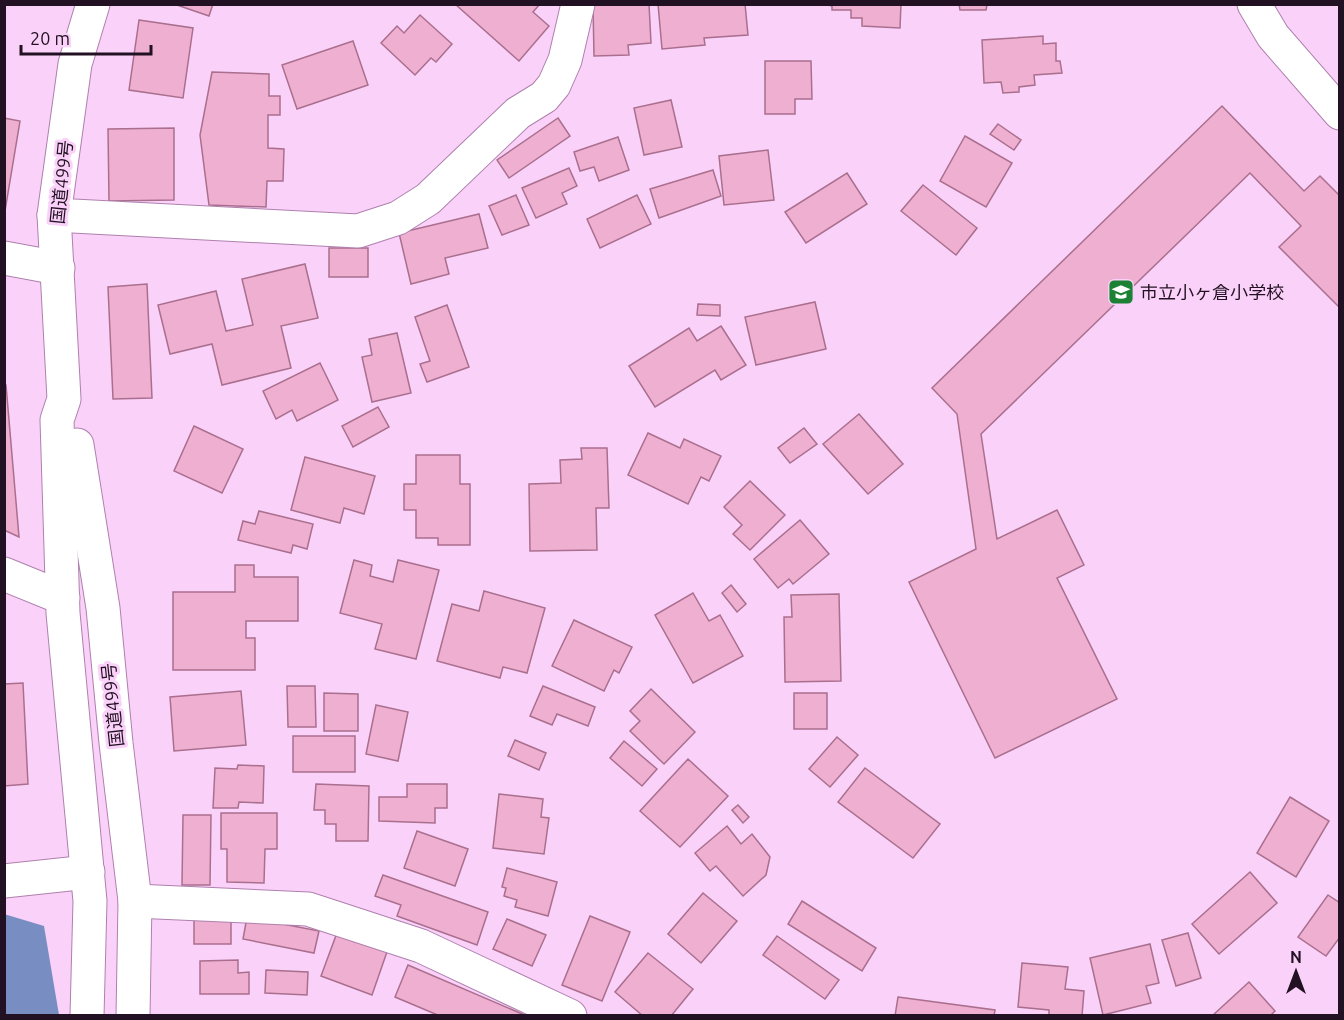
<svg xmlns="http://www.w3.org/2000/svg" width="1344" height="1020" viewBox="0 0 1344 1020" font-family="Ubuntu,'Noto Sans JP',sans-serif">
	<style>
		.water { fill: #788ec3 }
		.building { fill: #efafd0; stroke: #aa6f8e; stroke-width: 1.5 }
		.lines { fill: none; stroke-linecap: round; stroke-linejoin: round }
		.street-casing { stroke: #af80ae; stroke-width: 35 }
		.highway-casing { stroke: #af80ae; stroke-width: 35 }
		.street { stroke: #fff; stroke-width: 33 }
		.highway { stroke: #fff; stroke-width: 33 }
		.labels { text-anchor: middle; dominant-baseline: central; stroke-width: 6; stroke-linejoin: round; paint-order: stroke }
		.street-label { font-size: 18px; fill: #212; stroke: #fad2f9 }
		.poi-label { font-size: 18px; fill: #212; stroke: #fad2f9; text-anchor: start }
	</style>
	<rect width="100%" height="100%" fill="#fad2f9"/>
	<path class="water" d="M4,914l40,12 15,89h-54z"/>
	<g class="building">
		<path d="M174,4h39l-4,12z"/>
		<path d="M455,4h85l-7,8 16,14 -30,35z"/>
		<path d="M649,4l2,39 -23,2 1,10 -35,1 -1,-51z"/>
		<path d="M658,4h87l3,31 -44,3 1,7 -43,4z"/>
		<path d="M824,4h77l-1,24 -38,-2v-8h-11v-8h-19v-4z"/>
		<path d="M959,4h44l-16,1 -1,5h-26z"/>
		<path d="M420,15l32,29 -16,18 -5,-4 -16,17 -34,-32 16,-17 7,7z"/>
		<path d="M139,20l54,8 -10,70 -54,-8z"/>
		<path d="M1043,36v8l13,-1v18h4l2,12 -28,2 1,10 -16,2v5l-16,1 -2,-11 -17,1 -2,-43z"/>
		<path d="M353,41l15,44 -71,24 -15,-44z"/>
		<path d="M765,61h46l1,38h-17v15h-30z"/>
		<path d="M212,72l57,2v22h11v19h-12v33l16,1 -1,32h-16l-1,26 -57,-2 -9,-70z"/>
		<path d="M671,100l11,47 -38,8 -10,-47z"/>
		<path d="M1222,106l82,85 16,-15 20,20v112l-61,-61 22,-21 -51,-53 -269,261 16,105 60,-29 27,55 -27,13 60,121 -122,59 -86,-176 67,-33 -19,-135 -25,-26z"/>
		<path d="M4,118l16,3 -16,96z"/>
		<path d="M558,118l12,18 -61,42 -12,-18z"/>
		<path d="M998,124l23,16 -7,10 -24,-16z"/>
		<path d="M174,128v72l-65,1 -1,-72z"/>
		<path d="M965,136l47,27 -26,44 -46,-26z"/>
		<path d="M618,137l11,33 -30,11 -5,-14 -14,4 -6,-19z"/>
		<path d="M768,150l6,50 -50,5 -5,-49z"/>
		<path d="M569,168l8,18 -15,7 5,11 -31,14 -14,-30z"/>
		<path d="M713,170l8,26 -62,22 -9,-29z"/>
		<path d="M847,173l20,31 -61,39 -21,-31z"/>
		<path d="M923,185l54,43 -21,27 -55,-44z"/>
		<path d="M516,195l13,30 -27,10 -13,-29z"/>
		<path d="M637,195l14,29 -51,24 -13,-29z"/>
		<path d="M479,214l9,34 -43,10 4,16 -38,10 -12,-51z"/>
		<rect x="329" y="248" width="39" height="29"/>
		<path d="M305,264l13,54 -37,8 10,42 -69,17 -10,-41 -42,10 -12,-49 58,-14 10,40 27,-6 -11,-46z"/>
		<path d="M147,284l5,114 -39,1 -5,-112z"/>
		<path d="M815,302l11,47 -70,16 -11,-48z"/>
		<path d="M698,304l22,1v11l-23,-1z"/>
		<path d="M447,305l22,62 -42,15 -7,-18 10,-3 -15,-44z"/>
		<path d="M721,326l25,39 -25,15 -6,-10 -60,37 -26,-41 60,-38 8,13z"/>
		<path d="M397,333l14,60 -39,9 -10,-45 10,-2 -3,-16z"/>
		<path d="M320,363l18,37 -41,21 -5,-11 -16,9 -13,-28z"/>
		<path d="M4,385h2l13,152 -15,-7z"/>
		<path d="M378,407l11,20 -36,20 -11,-21z"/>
		<path d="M859,414l44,50 -35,30 -45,-50z"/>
		<path d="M194,426l49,23 -21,44 -48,-22z"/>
		<path d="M804,428l13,16 -27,19 -12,-15z"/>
		<path d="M648,433l32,15 4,-9 37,17 -12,25 -8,-4 -13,27 -60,-29z"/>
		<path d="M581,448h26l2,60h-13l1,42 -67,1 -1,-67 32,-1 -1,-23 22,-1z"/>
		<path d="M416,455h44v29h10v61h-32v-7h-22v-28h-12v-26h12z"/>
		<path d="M305,457l70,19 -11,38 -20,-6 -4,15 -49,-13z"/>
		<path d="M750,481l35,34 -35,35 -17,-16 9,-9 -18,-18z"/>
		<path d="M259,511l54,13 -6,25 -14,-4 -2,8 -53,-13 5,-19 12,3z"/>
		<path d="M800,520l29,34 -36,30 -4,-5 -11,9 -24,-29z"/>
		<path d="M354,560l18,5 -2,11 23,6 5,-22 41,10 -23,89 -41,-10 7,-25 -42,-11z"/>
		<path d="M235,565h19v12h44v44h-52v17h9v32h-82v-78h62z"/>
		<path d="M731,585l15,19 -9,8 -15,-19z"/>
		<path d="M484,591l61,17 -18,65 -24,-6 -3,11 -63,-17 15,-57 27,7z"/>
		<path d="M693,593l16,28 11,-6 23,41 -50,27 -38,-68z"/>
		<path d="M839,594l2,87 -56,1 -1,-65h8l-1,-22z"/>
		<path d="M574,620l58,27 -13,26 -5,-3 -10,21 -52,-25z"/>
		<path d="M23,683l5,101 -24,2v-102z"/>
		<path d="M287,686h28l1,41h-28z"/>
		<path d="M543,686l52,21 -7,19 -31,-12 -5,11 -22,-9z"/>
		<path d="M651,689l44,43 -31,32 -34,-33 10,-10 -10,-10z"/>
		<path d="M241,691l5,54 -72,6 -4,-54z"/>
		<path d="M324,693l34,1v37h-34z"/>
		<rect x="794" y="693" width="33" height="36"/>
		<path d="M376,705l32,7 -10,49 -32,-7z"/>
		<rect x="293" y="736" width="62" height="36"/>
		<path d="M837,737l21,18 -28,32 -21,-18z"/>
		<path d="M515,740l31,13 -7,17 -31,-14z"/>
		<path d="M624,741l33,28 -15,17 -32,-28z"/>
		<path d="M688,759l40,37 -48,51 -40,-36z"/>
		<path d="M238,765l26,1 -1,37 -24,-1 -1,6h-25l2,-40 22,1z"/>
		<path d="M865,768l75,56 -27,34 -75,-56z"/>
		<path d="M316,784l53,2 -1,55h-32v-17h-11v-14h-11z"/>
		<path d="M407,784h40v24h-12v15l-56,-2v-24h28z"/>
		<path d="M499,794l44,5 -2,18 8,1 -5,36 -51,-6z"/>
		<path d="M1290,797l39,24 -33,56 -39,-24z"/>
		<path d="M738,805l11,12 -6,6 -11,-13z"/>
		<path d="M221,813h56v36h-12l-1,34 -37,-1v-33h-6z"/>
		<path d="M183,815h28l-1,70h-28z"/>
		<path d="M727,826l14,18 11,-10 18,23 -4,18 -23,21 -27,-30 -6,5 -15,-18z"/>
		<path d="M417,831l51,18 -13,37 -51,-18z"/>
		<path d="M507,868l50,14 -9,34 -33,-9 2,-7 -13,-4 2,-8 -4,-1z"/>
		<path d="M1250,872l27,31 -58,51 -27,-30z"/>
		<path d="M383,875l105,37 -11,33 -80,-29 4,-11 -26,-9z"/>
		<path d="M703,893l34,28 -36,42 -33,-29z"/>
		<path d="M1328,895l12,8v34l-14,19 -28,-19z"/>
		<path d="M802,901l74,47 -14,23 -74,-47z"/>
		<path d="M590,916l40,16 -28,69 -40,-16z"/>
		<path d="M247,917l72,14 -5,22 -71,-14z"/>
		<path d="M194,918l37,1v25h-37z"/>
		<path d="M507,919l39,16 -14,31 -39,-17z"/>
		<path d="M338,930l50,19 -16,46 -51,-19z"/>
		<path d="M1188,933l13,45 -25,8 -14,-46z"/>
		<path d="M777,936l62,44 -14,19 -62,-44z"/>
		<path d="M1150,944l9,39 -13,3 5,17 -48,12 -13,-57z"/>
		<path d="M648,953l45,36 -22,27h-28l-28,-24z"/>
		<path d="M238,960v13l11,-1v22h-49v-33z"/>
		<path d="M1022,963l46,4 -3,22 19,2 -2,25h-33v-6l-31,-3z"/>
		<path d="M408,965l119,51h-87l-45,-19z"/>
		<path d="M266,970l42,2 -1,23 -42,-2z"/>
		<path d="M1249,982l26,29 -5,5h-58z"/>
		<path d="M898,997l97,13 -1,6h-99z"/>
	</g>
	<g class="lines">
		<defs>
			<g id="street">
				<path d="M1254,4l19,32 67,77"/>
				<path d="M54,215l304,16 40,-13 30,-19 90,-86 26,-16 10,-12 11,-25 13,-56"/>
				<path d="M4,258l54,10"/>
				<path d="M4,574l59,24"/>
				<path d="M4,881l84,-9"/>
				<path d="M135,901l173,8 113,37 149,70"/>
			</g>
			<g id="highway">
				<path d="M77,445l26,163 13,135 19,158 -2,115"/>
				<path d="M87,1016l3,-115 -27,-288 -6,-193 7,-21 -10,-184 21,-151 18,-60"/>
			</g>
		</defs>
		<use href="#street" class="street-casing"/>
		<use href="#highway" class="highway-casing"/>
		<use href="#street" class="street"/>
		<use href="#highway" class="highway"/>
	</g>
	<defs>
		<symbol id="school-square" viewBox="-11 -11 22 22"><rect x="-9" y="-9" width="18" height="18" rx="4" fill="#1c8134" stroke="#fad2f9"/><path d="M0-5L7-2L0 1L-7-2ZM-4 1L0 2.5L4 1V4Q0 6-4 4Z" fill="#fff"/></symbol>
	</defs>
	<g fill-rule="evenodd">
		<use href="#school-square" x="1106" y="277" width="30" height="30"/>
	</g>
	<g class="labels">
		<g class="street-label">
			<text transform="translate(61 182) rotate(-84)">国道499号</text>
			<text transform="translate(112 705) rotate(-96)">国道499号</text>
		</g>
		<g class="poi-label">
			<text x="1140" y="292">市立小ヶ倉小学校</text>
		</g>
	</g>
	<rect width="1344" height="1020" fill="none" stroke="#221122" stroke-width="12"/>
	<g transform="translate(1296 972)" stroke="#fad2f9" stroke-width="4.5" paint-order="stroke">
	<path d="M0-4.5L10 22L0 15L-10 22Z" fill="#221122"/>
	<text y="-9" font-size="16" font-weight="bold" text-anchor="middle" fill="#221122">N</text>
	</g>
	<path d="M21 45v9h130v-9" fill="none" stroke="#221122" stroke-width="3"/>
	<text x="30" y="45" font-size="18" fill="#221122" stroke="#fad2f9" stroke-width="4.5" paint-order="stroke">20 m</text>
</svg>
